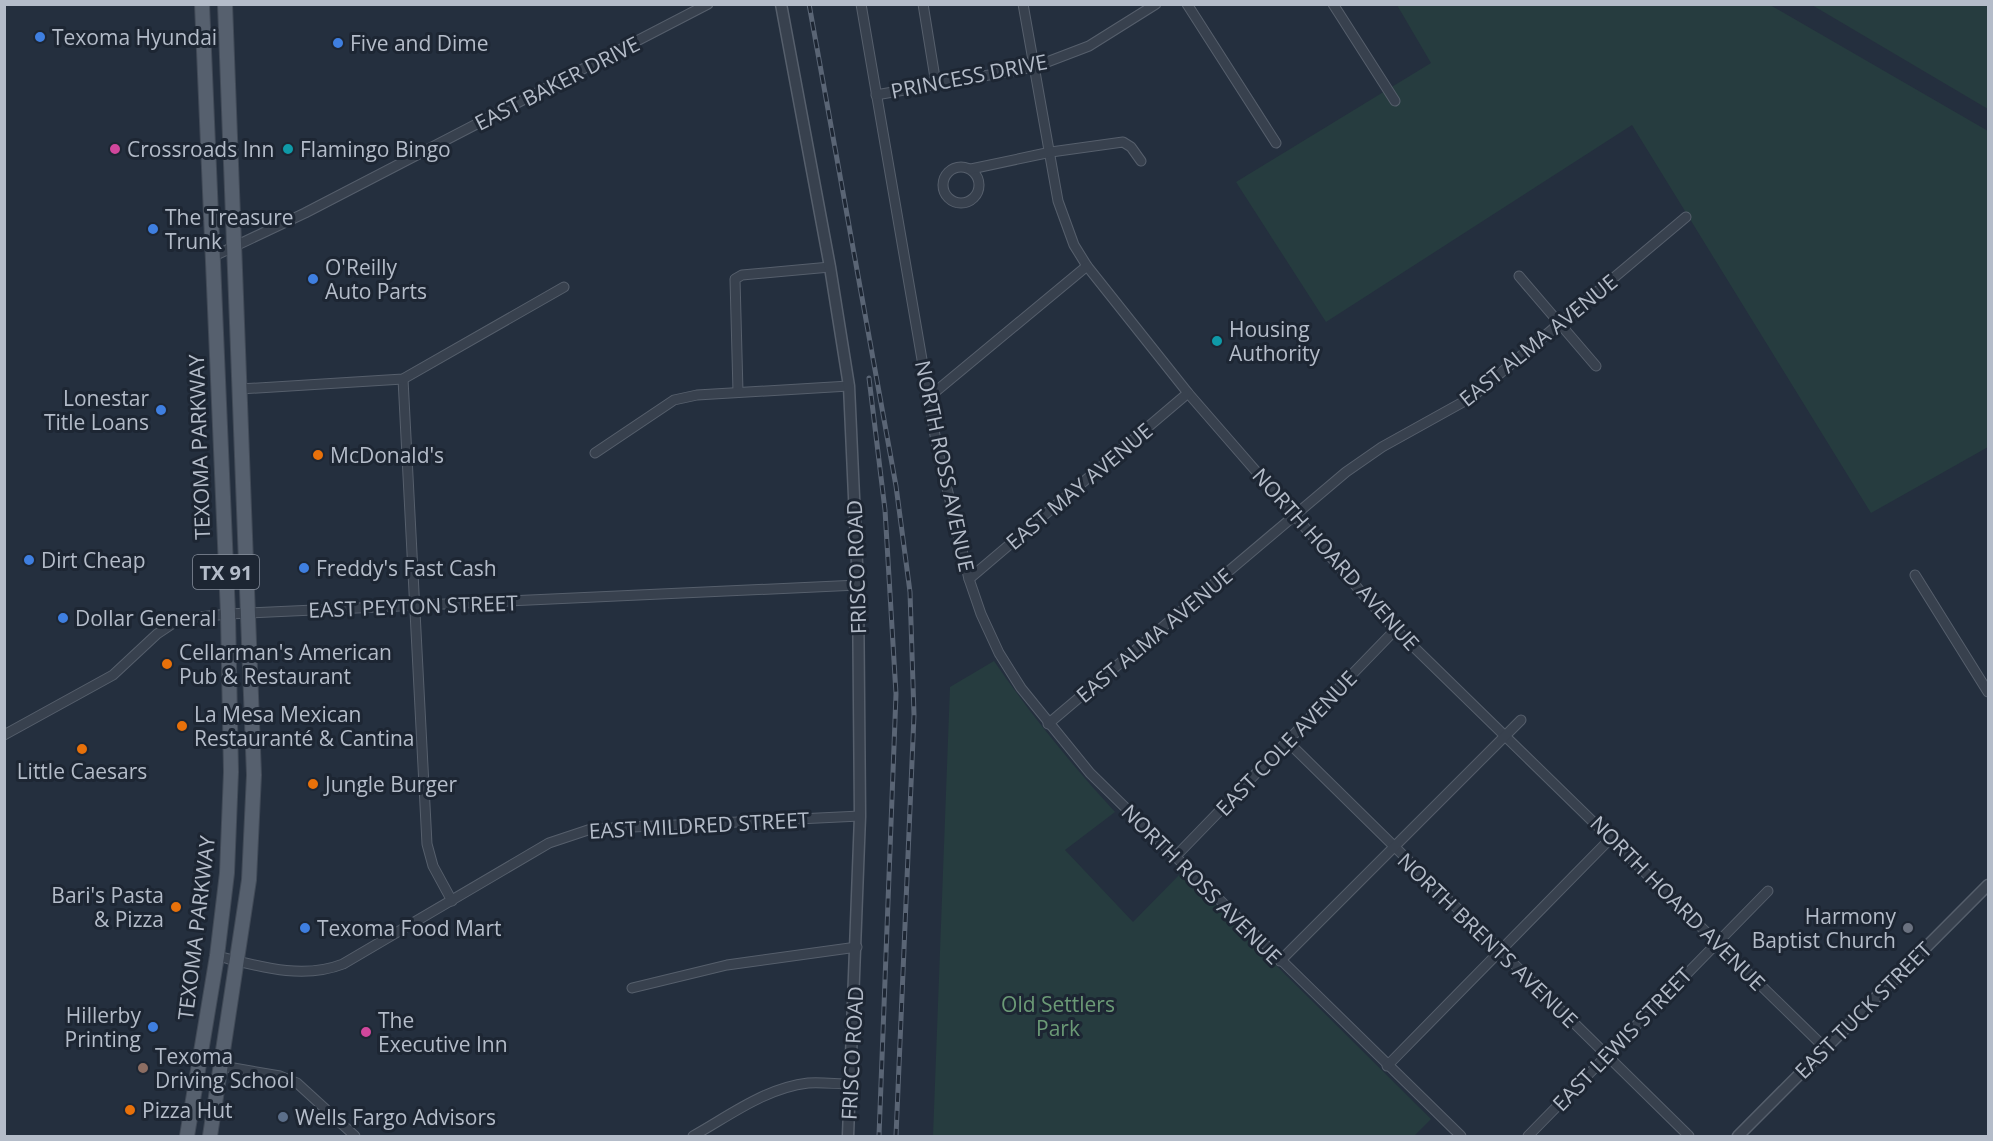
<svg xmlns="http://www.w3.org/2000/svg" width="1993" height="1141" viewBox="0 0 1993 1141" font-family="'Open Sans',sans-serif">
	<style>
		.green { fill: #263c3f }
		.lines { fill: none; stroke-linecap: round; stroke-linejoin: round }
		.minor-casing { stroke: #565f6c; stroke-width: 11 }
		.tertiary-casing { stroke: #565f6c; stroke-width: 13 }
		.primary-casing { stroke: #414a57; stroke-width: 16 }
		.minor { stroke: #38414e; stroke-width: 9 }
		.tertiary { stroke: #38414e; stroke-width: 10 }
		.primary { stroke: #56606e; stroke-width: 14 }
		.rail-casing { stroke: #5a6575; stroke-width: 5 }
		.rail { stroke: #1d2633; stroke-width: 3; stroke-dasharray: 9; stroke-linecap: butt }
		.shop-dot { fill: #3f7fe0; stroke: #1d2633; stroke-width: 2 }
		.hotel-dot { fill: #d1479c; stroke: #1d2633; stroke-width: 2 }
		.culture-dot { fill: #0f9aa8; stroke: #1d2633; stroke-width: 2 }
		.food-dot { fill: #e8710a; stroke: #1d2633; stroke-width: 2 }
		.worship-dot { fill: #6b7280; stroke: #1d2633; stroke-width: 2 }
		.education-dot { fill: #8d6e63; stroke: #1d2633; stroke-width: 2 }
		.service-dot { fill: #5c6f8a; stroke: #1d2633; stroke-width: 2 }
		.labels { text-anchor: middle; dominant-baseline: central; stroke-width: 6; stroke-linejoin: round; paint-order: stroke }
		.shield { fill: #1d2633; stroke: #878f9c; stroke-width: 1.5 }
		.shield-label { font-size: 20px; font-weight: bold; fill: #b4bcc9 }
		.poi-label { font-size: 21px; fill: #b4bcc9; stroke: #1d2633; text-anchor: start }
		.street-label { font-size: 21px; fill: #b4bcc9; stroke: #1d2633 }
		.park-label { font-size: 21px; fill: #6b9a76; stroke: #1d2633 }
	</style>
	<rect width="100%" height="100%" fill="#242f3e"/>
	<g class="green">
		<path d="M1397,5h373l218,126v316l-117,66 -239,-388 -306,197 -90,-140 195,-119z"/>
		<path d="M1812,5h176v104z"/>
		<path d="M994,661c37,54 77,103 121,151l-50,38 68,72 49,-50 249,247 -17,17h-481l17,-449z"/>
	</g>
	<g class="lines">
		<defs>
			<g id="minor">
				<path d="M861,4l76,443 32,132 12,35 18,39 22,35 69,85 371,363"/>
				<path d="M923,4l13,80"/>
				<path d="M1023,4l35,197 16,44 13,21 101,127 194,223 442,431"/>
				<path d="M1187,4l89,139"/>
				<path d="M1333,4l62,97"/>
				<path d="M876,95l158,-28 55,-21 67,-42"/>
				<circle cx="961" cy="185" r="18"/>
				<path d="M971,169l80,-17 72,-10 8,5 10,14"/>
				<path d="M212,257l93,-44 403,-209"/>
				<path d="M1519,276l77,90"/>
				<path d="M403,379l24,465 6,22 19,35"/>
				<path d="M240,389l163,-10 161,-92"/>
				<path d="M738,392l-3,-113 7,-4 88,-8"/>
				<path d="M929,397l158,-131"/>
				<path d="M595,453l79,-53 23,-5 152,-9"/>
				<path d="M1915,575l73,117"/>
				<path d="M969,579l219,-186"/>
				<path d="M1048,724l298,-252 36,-25 90,-50 214,-180"/>
				<path d="M4,735l109,-60 44,-41 18,-12 14,-4 39,-4 630,-29"/>
				<path d="M1288,742l401,394"/>
				<path d="M1175,857l221,-228"/>
				<path d="M217,956c41,10 85,24 126,8l206,-121 42,-14 269,-13"/>
				<path d="M1280,961l241,-241"/>
				<path d="M632,988l95,-23 130,-18"/>
				<path d="M222,1066l58,10 17,7 58,53"/>
				<path d="M1387,1066l225,-229"/>
				<path d="M693,1136c36,-20 72,-48 115,-53 14,-1 29,1 42,1"/>
				<path d="M1528,1136l240,-245"/>
			</g>
			<g id="tertiary">
				<path d="M781,4l49,263 19,119 9,199 2,231 -12,320"/>
				<path d="M1738,1136l250,-251"/>
			</g>
			<g id="primary">
				<path d="M187,1136l30,-180 10,-83 4,-101 -3,-158 -26,-610"/>
				<path d="M210,1136l39,-256 5,-105 -29,-771"/>
			</g>
		</defs>
		<use href="#minor" class="minor-casing"/>
		<use href="#tertiary" class="tertiary-casing"/>
		<use href="#primary" class="primary-casing"/>
		<use href="#minor" class="minor"/>
		<use href="#tertiary" class="tertiary"/>
		<use href="#primary" class="primary"/>
		<defs>
			<g id="rail">
				<path d="M809,4l87,482 14,106 4,123 -18,421"/>
				<path d="M869,378l16,132 11,184 -17,442"/>
			</g>
		</defs>
		<use href="#rail" class="rail-casing"/>
		<use href="#rail" class="rail"/>
	</g>
	<g class="shop-dot">
		<circle cx="40" cy="37" r="6"/>
		<circle cx="338" cy="43" r="6"/>
		<circle cx="153" cy="229" r="6"/>
		<circle cx="313" cy="279" r="6"/>
		<circle cx="161" cy="410" r="6"/>
		<circle cx="29" cy="560" r="6"/>
		<circle cx="304" cy="568" r="6"/>
		<circle cx="63" cy="618" r="6"/>
		<circle cx="305" cy="928" r="6"/>
		<circle cx="153" cy="1027" r="6"/>
	</g>
	<g class="hotel-dot">
		<circle cx="115" cy="149" r="6"/>
		<circle cx="366" cy="1032" r="6"/>
	</g>
	<g class="culture-dot">
		<circle cx="288" cy="149" r="6"/>
		<circle cx="1217" cy="341" r="6"/>
	</g>
	<g class="food-dot">
		<circle cx="318" cy="455" r="6"/>
		<circle cx="167" cy="664" r="6"/>
		<circle cx="182" cy="726" r="6"/>
		<circle cx="82" cy="749" r="6"/>
		<circle cx="313" cy="784" r="6"/>
		<circle cx="176" cy="907" r="6"/>
		<circle cx="130" cy="1110" r="6"/>
	</g>
	<circle class="worship-dot" cx="1908" cy="928" r="6"/>
	<circle class="education-dot" cx="143" cy="1068" r="6"/>
	<circle class="service-dot" cx="283" cy="1117" r="6"/>
	<g class="labels">
		<rect class="shield" x="193" y="555" width="66" height="34" rx="4.5"/>
		<g class="shield-label">
			<text x="226" y="572">TX 91</text>
		</g>
		<g class="poi-label">
			<text x="52" y="37">Texoma Hyundai</text>
			<text x="350" y="43">Five and Dime</text>
			<text x="127" y="149">Crossroads Inn</text>
			<text x="300" y="149">Flamingo Bingo</text>
			<text x="165" y="217">The Treasure<tspan x="165" dy="24">Trunk</tspan></text>
			<text x="325" y="267">O'Reilly<tspan x="325" dy="24">Auto Parts</tspan></text>
			<text x="1229" y="329">Housing<tspan x="1229" dy="24">Authority</tspan></text>
			<text x="149" y="398" text-anchor="end">Lonestar<tspan x="149" dy="24">Title Loans</tspan></text>
			<text x="330" y="455">McDonald's</text>
			<text x="41" y="560">Dirt Cheap</text>
			<text x="316" y="568">Freddy's Fast Cash</text>
			<text x="75" y="618">Dollar General</text>
			<text x="179" y="652">Cellarman's American<tspan x="179" dy="24">Pub &amp; Restaurant</tspan></text>
			<text x="194" y="714">La Mesa Mexican<tspan x="194" dy="24">Restauranté &amp; Cantina</tspan></text>
			<text x="82" y="771" text-anchor="middle">Little Caesars</text>
			<text x="325" y="784">Jungle Burger</text>
			<text x="164" y="895" text-anchor="end">Bari's Pasta<tspan x="164" dy="24">&amp; Pizza</tspan></text>
			<text x="1896" y="916" text-anchor="end">Harmony<tspan x="1896" dy="24">Baptist Church</tspan></text>
			<text x="317" y="928">Texoma Food Mart</text>
			<text x="141" y="1015" text-anchor="end">Hillerby<tspan x="141" dy="24">Printing</tspan></text>
			<text x="378" y="1020">The<tspan x="378" dy="24">Executive Inn</tspan></text>
			<text x="155" y="1056">Texoma<tspan x="155" dy="24">Driving School</tspan></text>
			<text x="142" y="1110">Pizza Hut</text>
			<text x="295" y="1117">Wells Fargo Advisors</text>
		</g>
		<g class="street-label">
			<text transform="translate(969 76) rotate(-11)">PRINCESS DRIVE</text>
			<text transform="translate(557 83) rotate(-27)">EAST BAKER DRIVE</text>
			<text transform="translate(1538 340) rotate(-39)">EAST ALMA AVENUE</text>
			<text transform="translate(199 447) rotate(-92)">TEXOMA PARKWAY</text>
			<text transform="translate(945 466) rotate(78)">NORTH ROSS AVENUE</text>
			<text transform="translate(1079 486) rotate(-40)">EAST MAY AVENUE</text>
			<text transform="translate(1336 559) rotate(48)">NORTH HOARD AVENUE</text>
			<text transform="translate(856 567) rotate(-92)">FRISCO ROAD</text>
			<text transform="translate(413 606) rotate(-2)">EAST PEYTON STREET</text>
			<text transform="translate(1154 635) rotate(-40)">EAST ALMA AVENUE</text>
			<text transform="translate(1286 743) rotate(-46)">EAST COLE AVENUE</text>
			<text transform="translate(699 825) rotate(-3)">EAST MILDRED STREET</text>
			<text transform="translate(1202 884) rotate(45)">NORTH ROSS AVENUE</text>
			<text transform="translate(1678 903) rotate(45)">NORTH HOARD AVENUE</text>
			<text transform="translate(196 928) rotate(-83)">TEXOMA PARKWAY</text>
			<text transform="translate(1488 940) rotate(44)">NORTH BRENTS AVENUE</text>
			<text transform="translate(1863 1010) rotate(-45)">EAST TUCK STREET</text>
			<text transform="translate(1622 1039) rotate(-46)">EAST LEWIS STREET</text>
			<text transform="translate(852 1053) rotate(-87)">FRISCO ROAD</text>
		</g>
		<g class="park-label">
			<text x="1058" y="1004">Old Settlers<tspan x="1058" dy="24">Park</tspan></text>
		</g>
	</g>
	<rect width="1993" height="1141" fill="none" stroke="#b4bcc9" stroke-width="12"/>
</svg>
